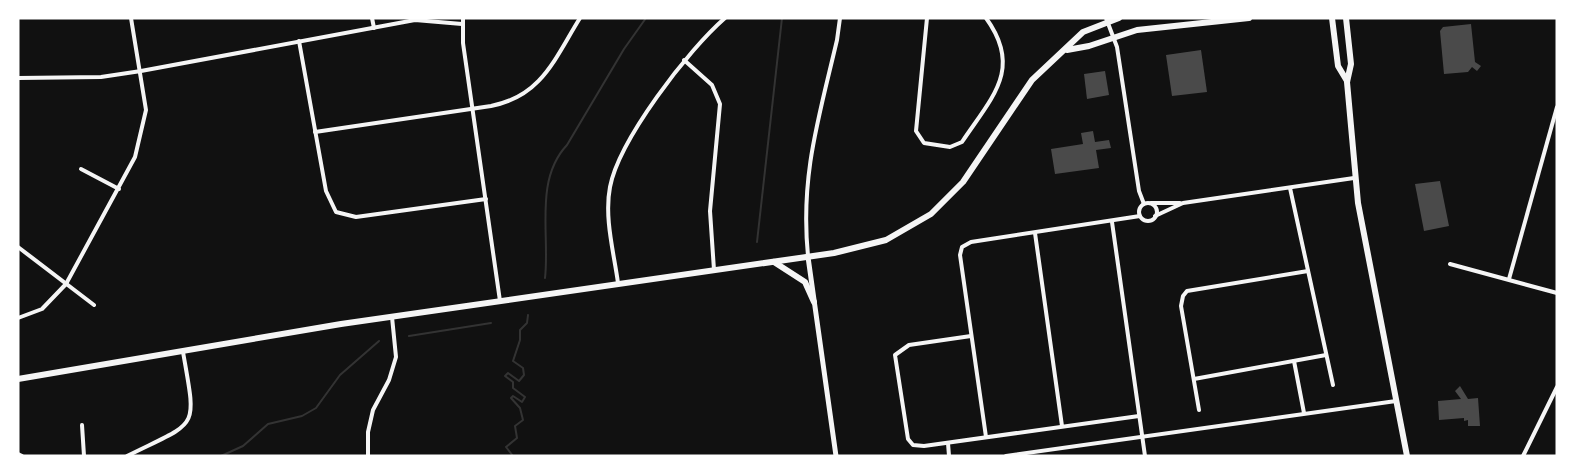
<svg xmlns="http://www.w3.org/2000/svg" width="1575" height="474" viewBox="0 0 1575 474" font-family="'Zilla Slab',serif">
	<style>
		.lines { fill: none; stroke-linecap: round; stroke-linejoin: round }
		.stream { stroke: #333; stroke-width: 2 }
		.building { fill: #4a4a4a }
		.minor { stroke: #f5f5f5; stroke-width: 4 }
		.tertiary { stroke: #f5f5f5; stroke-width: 5 }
		.primary { stroke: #f5f5f5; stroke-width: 6 }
	</style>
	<rect width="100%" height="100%" fill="#111"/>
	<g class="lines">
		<g class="stream">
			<path d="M757,242l25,-224"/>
			<path d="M545,278c5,-43 -11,-98 22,-133l57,-96 22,-31"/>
			<path d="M409,336l82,-13"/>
			<path d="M221,456l22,-10 25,-22 34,-8 14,-8 24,-33 39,-34"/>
			<path d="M513,456l-7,-9 11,-9 -2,-12 8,-6 -3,-12 -9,-10 2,-2 9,6 3,-5 -12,-9v-6l-8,-6 3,-3 11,8 5,-6 -1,-7 -10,-7 7,-21v-10l7,-7 1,-8"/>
		</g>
	</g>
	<g class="building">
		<path d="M1471,24l4,38 6,4 -4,5 -5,-4 -4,5 -24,2 -4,-43 3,-4z"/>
		<path d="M1201,50l6,42 -35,4 -6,-41z"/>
		<path d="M1105,71l4,24 -22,4 -3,-25z"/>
		<path d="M1093,131l2,11 14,-2 2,8 -15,2 3,18 -44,6 -4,-25 32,-5 -2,-11z"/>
		<path d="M1440,181l9,45 -25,5 -9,-47z"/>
		<path d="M1460,386l8,13 10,-1 2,28h-12v-6l-4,1v-3l-25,2 -1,-19 23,-2 -6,-8z"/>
	</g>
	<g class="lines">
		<g class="minor">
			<path d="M372,18l2,10"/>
			<path d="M463,18v25l37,258"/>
			<path d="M927,18l-11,113 8,12 26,4 12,-5c30,-45 61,-73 24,-124"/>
			<path d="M1106,18l11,29 22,144 5,13"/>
			<path d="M299,41l27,150 10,21 20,5 130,-18"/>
			<path d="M684,60l28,25 8,19 -10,107 4,59"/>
			<path d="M18,78l83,-1 40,-6 274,-51 47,4"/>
			<path d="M315,132l176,-26c51,-10 64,-48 89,-88"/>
			<path d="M81,169l38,20"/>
			<path d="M1290,188l43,197"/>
			<path d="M1151,203h29"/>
			<circle cx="1148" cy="212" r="9"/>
			<path d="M1155,216l28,-13 171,-25"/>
			<path d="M1112,222l33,234"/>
			<path d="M1035,233l27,193"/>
			<path d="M18,247l76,58"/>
			<path d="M808,256c-8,-80 11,-139 29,-216l3,-22"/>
			<path d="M1450,264l107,29"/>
			<path d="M1509,279l48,-172"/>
			<path d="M618,283c-4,-30 -14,-65 -8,-96 9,-47 78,-137 115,-169"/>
			<path d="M18,318l24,-9 24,-25 69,-127 11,-47 -15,-92"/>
			<path d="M971,336l-62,9 -14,10 13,84 5,6 11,1 215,-30"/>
			<path d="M1294,361l10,52"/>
			<path d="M1194,379l132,-24"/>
			<path d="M1199,410l-18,-104 2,-10 4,-5 121,-20"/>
			<path d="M82,425l2,31"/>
			<path d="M986,437l-26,-182 2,-8 9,-5 169,-26"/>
			<path d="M948,443l1,13"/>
			<path d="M18,454l4,2"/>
			<path d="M127,456c72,-36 70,-24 56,-104"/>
			<path d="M368,456v-24l5,-22 16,-30 7,-23 -4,-40"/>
			<path d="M1006,456l390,-55"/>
			<path d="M1523,456l34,-69"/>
		</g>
		<path class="tertiary" d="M808,257l28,199"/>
		<g class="primary">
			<path d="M1332,18l6,48 9,15"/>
			<path d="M1346,18l5,46 -4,18 11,121 49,253"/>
			<path d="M1067,50l22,-4 48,-16 112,-12"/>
			<path d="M774,262l31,20 9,20"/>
			<path d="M18,379l323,-55 493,-71 52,-13 45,-26 32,-32 69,-102 51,-48 36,-14"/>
		</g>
	</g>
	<rect width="1575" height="474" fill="none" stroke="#ffffff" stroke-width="39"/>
</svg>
